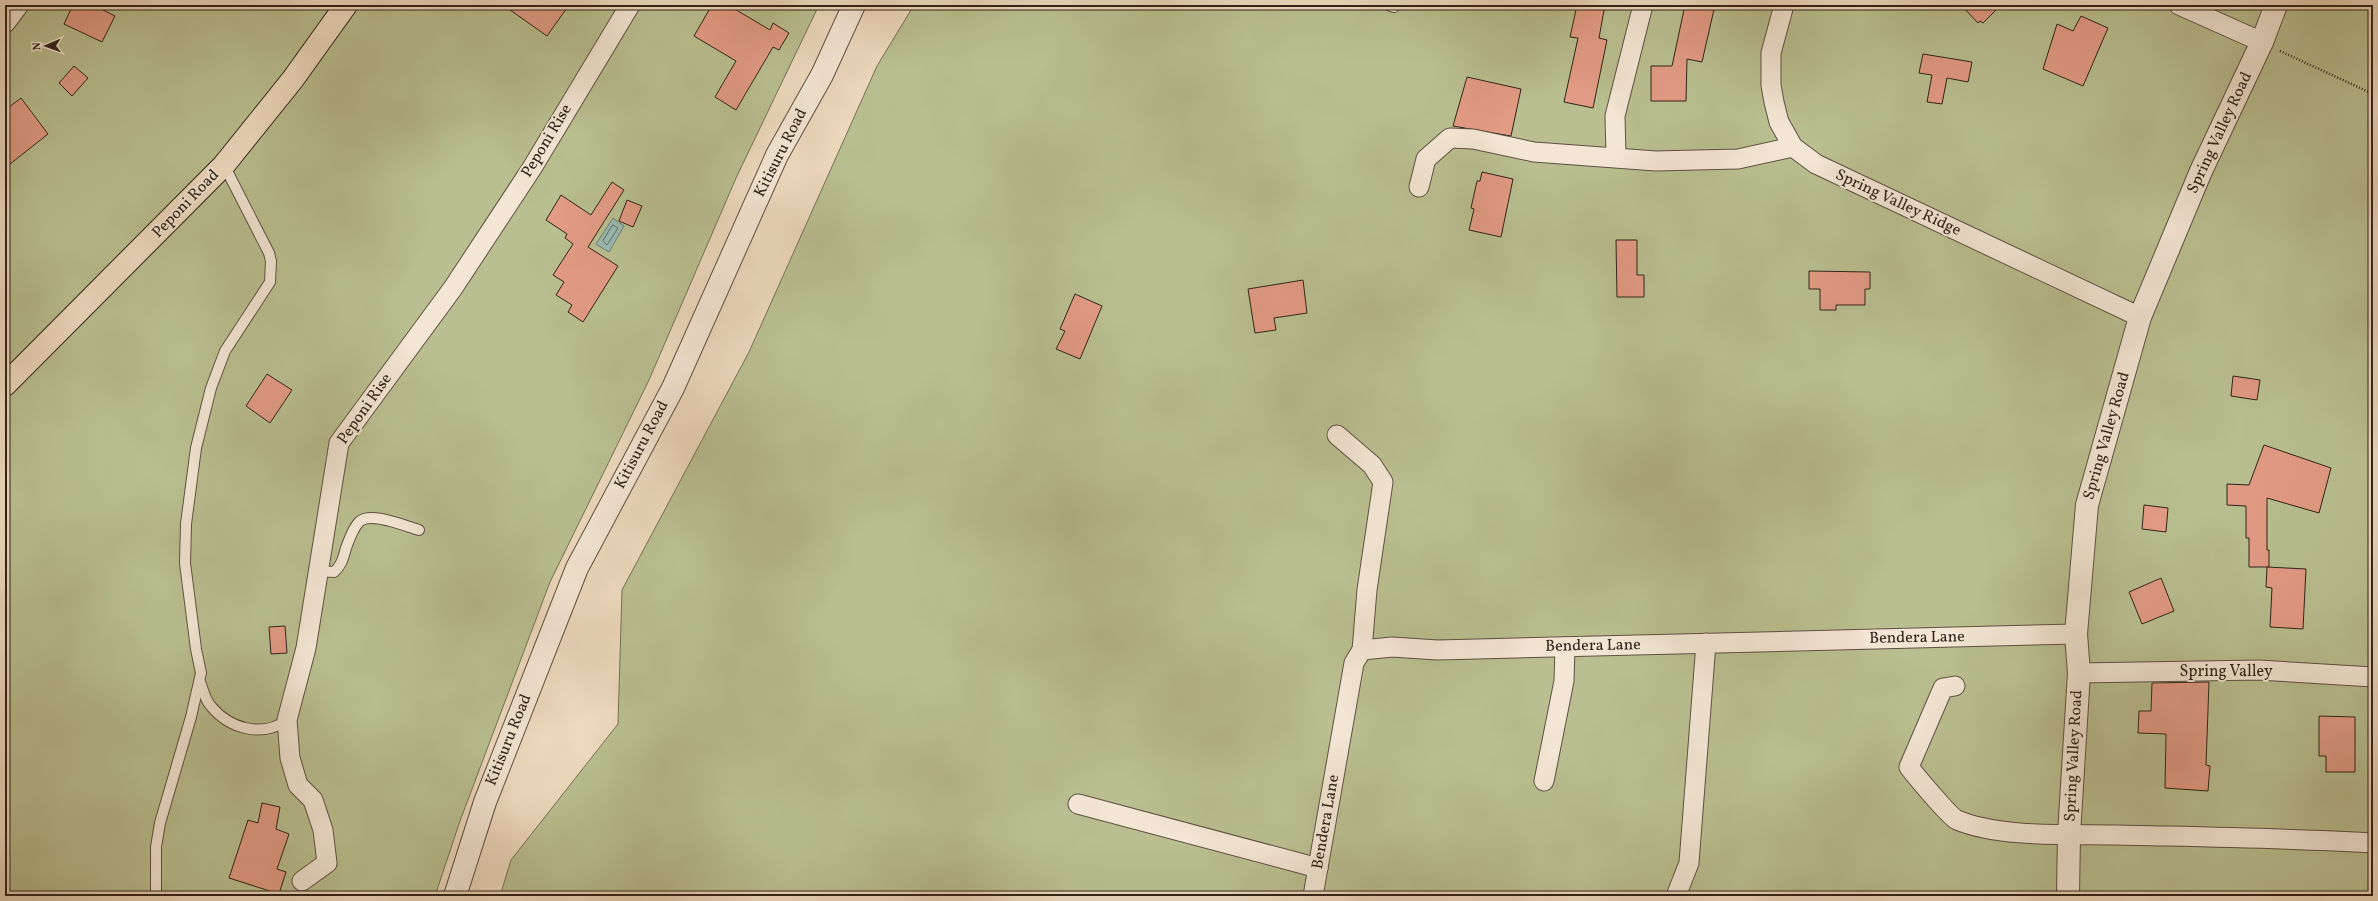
<svg xmlns="http://www.w3.org/2000/svg" width="2378" height="901" viewBox="0 0 2378 901" font-family="Vollkorn,serif">
	<style>
		.green { fill: #b9bf90; stroke: #747154 }
		.water { fill: #99bab2; stroke: #6f7e75 }
		.lines { fill: none; stroke-linecap: round; stroke-linejoin: round }
		.shore { stroke: #646e66; stroke-width: 1 }
		.building { fill: #e29b84; stroke: #302319 }
		.service-casing { stroke: #5f5042; stroke-width: 12 }
		.minor-casing { stroke: #5f5042; stroke-width: 21 }
		.tertiary-casing { stroke: #5f5042; stroke-width: 24 }
		.primary-casing { stroke: #302319; stroke-width: 24 }
		.path { stroke: #302319; stroke-width: 2.5; stroke-dasharray: 1 2; stroke-linecap: butt }
		.service { stroke: #f3e6d4; stroke-width: 10 }
		.minor { stroke: #f3e6d4; stroke-width: 19 }
		.tertiary { stroke: #f3e6d4; stroke-width: 22 }
		.primary { stroke: #edd9bd; stroke-width: 22 }
		.labels { text-anchor: middle; dominant-baseline: central; stroke-width: 4; stroke-linejoin: round; paint-order: stroke }
		.street-label { font-size: 16px; fill: #302319; stroke: #f3e6d4 }
	</style>
	<rect width="100%" height="100%" fill="#edd9bd"/>
	<filter id="stains"><feTurbulence type="fractalNoise" baseFrequency=".005" numOctaves="4"/><feColorMatrix values="0 0 0 0 .2 0 0 0 0 .09 0 0 0 0 .02 0 0 0 .5 -.17"/></filter>
	<radialGradient id="worn" r=".72"><stop offset=".6" stop-color="#630" stop-opacity="0"/><stop offset="1" stop-color="#630" stop-opacity=".3"/></radialGradient>
	<g class="green">
		<path d="M5,5h814l-83,173 -87,202 -99,202 -90,239 -25,75h-430z"/>
		<path d="M914,5h1459v891h-1873l11,-36 107,-136 4,-134 127,-238 128,-286z"/>
	</g>
	<path class="water" d="M613,218l11,8 -15,26 -13,-8z"/>
	<g class="lines">
		<path class="shore" d="M613,225l5,3 -11,17 -4,-4z"/>
	</g>
	<g class="building">
		<path d="M73,5h20l22,11 -13,26 -38,-18z"/>
		<path d="M503,5h66l-22,31z"/>
		<path d="M712,5h16l42,25 3,-7 16,10 -10,17 -6,-3 -37,63 -21,-13 21,-36 -42,-25z"/>
		<path d="M1577,5h28l-6,33 8,2 -14,68 -29,-6 14,-64 -8,-1z"/>
		<path d="M1685,5h30l-13,57 -15,-3 -1,42h-35v-35h21z"/>
		<path d="M1961,5h40l-18,18 -3,-2 -2,2z"/>
		<path d="M2081,16l27,12 -25,58 -40,-17 14,-45 16,7z"/>
		<path d="M1923,54l49,8 -4,20 -21,-4 -5,26 -15,-2 5,-27 -13,-2z"/>
		<path d="M74,66l14,12 -16,18 -13,-13z"/>
		<path d="M1467,77l54,12 -10,47 -58,-10z"/>
		<path d="M21,98l27,36 -43,34v-58z"/>
		<path d="M1482,172l31,7 -12,58 -32,-7 5,-21 -3,-1 6,-27h3z"/>
		<path d="M612,182l12,8 -36,57 30,19 -35,56 -15,-10 4,-7 -16,-10 8,-13 -11,-7 20,-31 -8,-6 2,-4 -21,-14 15,-25 30,20z"/>
		<path d="M627,200l15,6 -9,21 -14,-6z"/>
		<path d="M1616,240h21v35h7v22h-27z"/>
		<path d="M1809,271l61,1v17h-5v16h-29v5h-16v-21h-11z"/>
		<path d="M1303,280l4,33 -33,5 2,12 -21,3 -7,-44z"/>
		<path d="M1075,294l27,12 -22,53 -24,-10 9,-18 -5,-2z"/>
		<path d="M267,374l25,16 -22,33 -24,-17z"/>
		<path d="M2233,376l27,4 -3,20 -26,-4z"/>
		<path d="M2264,445l67,23 -12,45 -52,-15v52h2v17h-20v-29h-3v-32l-19,-1v-21l22,1z"/>
		<path d="M2144,505l24,3 -2,24 -24,-3z"/>
		<path d="M2267,567l39,2 -3,60 -33,-2 2,-39 -6,-1z"/>
		<path d="M2161,578l13,33 -32,13 -13,-32z"/>
		<path d="M285,626l2,27 -16,1 -2,-27z"/>
		<path d="M2209,682l-3,83 4,1 -2,25 -43,-3 1,-54 -28,-1 1,-22h12l1,-28z"/>
		<path d="M2319,716l36,1v55h-29v-16h-7z"/>
		<path d="M262,803l18,4 -4,22 13,5 -12,35 9,3 -7,22 -50,-16 19,-58 10,3z"/>
	</g>
	<g class="lines">
		<defs>
			<g id="service">
				<path d="M1388,5l6,2"/>
				<path d="M317,571l17,1c8,-7 9,-14 12,-24 3,-8 7,-20 13,-26 11,-11 46,4 60,8"/>
				<path d="M200,682c3,7 5,17 10,23 19,24 52,33 77,15"/>
				<path d="M156,896v-49l4,-24 31,-106 10,-44 -5,-24 -11,-86 1,-39 10,-76 15,-60 14,-37 45,-69 1,-21 -2,-8 -45,-88"/>
			</g>
			<g id="minor">
				<path d="M1784,5l-13,48v32l3,17 5,20 14,25 23,17 324,153"/>
				<path d="M2179,5l83,37"/>
				<path d="M1616,157l-1,-41 28,-111"/>
				<path d="M1419,187l7,-28 24,-21 23,1 61,13 122,9 82,-2 55,-12"/>
				<path d="M1337,435l35,30 11,17 -16,108 -5,60"/>
				<path d="M2079,673l180,-3 114,7"/>
				<path d="M1955,686l-12,2 -34,79c6,8 41,50 48,53 43,18 112,14 159,15 86,2 171,3 257,8"/>
				<path d="M1544,781l20,-100 1,-34"/>
				<path d="M1078,804l240,64"/>
				<path d="M302,881l25,-18 -4,-33 -10,-30 -15,-15 -8,-27 -3,-38 19,-72 33,-205 114,-155 79,-120 98,-163"/>
				<path d="M1313,896l41,-233 8,-13 30,-3 46,3 638,-16"/>
				<path d="M1676,896l13,-33 17,-220"/>
			</g>
			<g id="tertiary">
				<path d="M5,21l12,-16"/>
				<path d="M455,896l30,-94 92,-234 96,-180 104,-233 45,-80 32,-70"/>
				<path d="M2068,896l1,-62 10,-161 -3,-39 11,-129 53,-188 61,-146 61,-129 14,-37"/>
			</g>
			<path id="primary" d="M5,385l219,-220 69,-86 53,-74"/>
		</defs>
		<use href="#service" class="service-casing"/>
		<use href="#minor" class="minor-casing"/>
		<use href="#tertiary" class="tertiary-casing"/>
		<use href="#primary" class="primary-casing"/>
		<path class="path" d="M2280,51l93,43"/>
		<use href="#service" class="service"/>
		<use href="#minor" class="minor"/>
		<use href="#tertiary" class="tertiary"/>
		<use href="#primary" class="primary"/>
	</g>
	<g class="labels">
		<g class="street-label">
			<text transform="translate(2220 133) rotate(-65)">Spring Valley Road</text>
			<text transform="translate(547 141) rotate(-59)">Peponi Rise</text>
			<text transform="translate(781 153) rotate(-63)">Kitisuru Road</text>
			<text transform="translate(1898 203) rotate(25)">Spring Valley Ridge</text>
			<text transform="translate(186 204) rotate(-46)">Peponi Road</text>
			<text transform="translate(365 409) rotate(-55)">Peponi Rise</text>
			<text transform="translate(2107 436) rotate(-74)">Spring Valley Road</text>
			<text transform="translate(642 445) rotate(-62)">Kitisuru Road</text>
			<text transform="translate(1917 638) rotate(-1)">Bendera Lane</text>
			<text transform="translate(1593 646) rotate(-1)">Bendera Lane</text>
			<text x="2226" y="672">Spring Valley</text>
			<text transform="translate(509 740) rotate(-68)">Kitisuru Road</text>
			<text transform="translate(2074 756) rotate(-87)">Spring Valley Road</text>
			<text transform="translate(1326 822) rotate(-80)">Bendera Lane</text>
		</g>
	</g>
	<rect width="2378" height="901" fill="none" stroke="#edd9bd" stroke-width="20"/>
	<rect x="6" y="6" width="2366" height="889" fill="none" stroke="#302319" stroke-width="2"/>
	<rect x="10" y="10" width="2358" height="881" fill="none" stroke="#302319"/>
	<g transform="translate(46 46) rotate(268)" stroke="#f3e6d4" stroke-width="3" paint-order="stroke">
	<path d="M0-3L7 15L0 10L-7 15Z" fill="#302319"/>
	<text y="-6" font-size="11" font-weight="bold" text-anchor="middle" fill="#302319">N</text>
	</g>
	<rect width="100%" height="100%" filter="url(#stains)"/>
	<rect width="100%" height="100%" fill="url(#worn)"/>
</svg>
